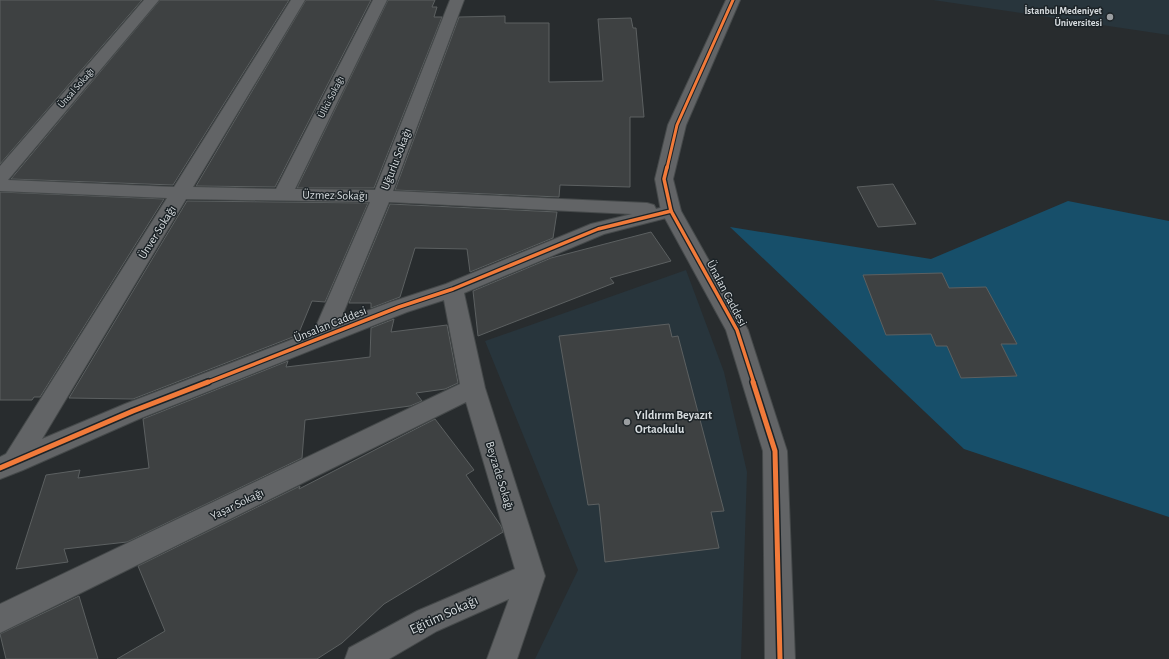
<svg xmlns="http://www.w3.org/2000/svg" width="1169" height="659" viewBox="0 0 1169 659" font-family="'Alegreya Sans',sans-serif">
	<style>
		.built { fill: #28353c }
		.green { fill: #174f6a }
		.building { fill: #3e4142; stroke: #5c6061 }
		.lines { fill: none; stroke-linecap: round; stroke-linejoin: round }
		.street-casing { stroke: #45494a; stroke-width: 2 }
		.secondary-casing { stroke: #45494a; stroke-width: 2 }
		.street { fill: #626466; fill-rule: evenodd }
		.secondary { fill: #626466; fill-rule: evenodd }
		.cycleway-far2-casing { stroke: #1c2327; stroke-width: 5 }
		.cycleway-far1-casing { stroke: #1c2327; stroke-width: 6 }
		.cycleway-casing { stroke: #1c2327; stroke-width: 8 }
		.cycleway-far2 { stroke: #f17a3a; stroke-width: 3 }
		.cycleway-far1 { stroke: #f17a3a; stroke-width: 3.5 }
		.cycleway { stroke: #f17a3a; stroke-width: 5 }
		.poi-dot { fill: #9a9ea1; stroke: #1c2327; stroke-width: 1.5 }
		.labels { text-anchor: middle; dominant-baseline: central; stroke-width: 3; stroke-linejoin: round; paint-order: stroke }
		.far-poi-label { font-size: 10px; font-weight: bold; fill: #d7dcdf; stroke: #1c2327; text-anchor: end }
		.far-street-label { font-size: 10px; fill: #d7dcdf; stroke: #1c2327 }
		.street-label { font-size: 12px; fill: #d7dcdf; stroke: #1c2327 }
		.poi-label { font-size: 12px; font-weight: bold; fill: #d7dcdf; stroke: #1c2327; text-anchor: start }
		.near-street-label { font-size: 14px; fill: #d7dcdf; stroke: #1c2327 }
	</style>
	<rect width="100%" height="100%" fill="#282c2e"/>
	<g class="built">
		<path d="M933,0h236v35z"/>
		<path d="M686,270l38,102 23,100 -6,187h-206l43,-89 -93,-229z"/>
	</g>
	<path class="green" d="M1068,201l101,20v296l-205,-68 -234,-222 201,32z"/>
	<g class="building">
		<path d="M0,0h142l-142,164z"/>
		<path d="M160,0h129l-116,185 -162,-6z"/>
		<path d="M306,0h65l-96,187 -79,-1z"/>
		<path d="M388,0h47l-3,7h5l-3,10h8l-68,171h-77z"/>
		<path d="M505,16v7h44v59l54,-1 -5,-62 33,-1 2,10h3l8,89h-14v70l-70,-2 -1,12 -164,-7 64,-173z"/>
		<path d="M893,184l23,40 -38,3 -21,-40z"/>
		<path d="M0,192l164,7 -124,198h-6l-2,3h-32z"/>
		<path d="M187,201l181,2 -43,99 -13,-1 -14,34 -165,64 -64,-1z"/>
		<path d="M390,204l167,8 -4,26 -83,34 -3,-23 -52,-1 -15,49 -29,11v-5h-22z"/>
		<path d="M651,232l20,29 -61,17 4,5 -136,53 -5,-45 78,-33z"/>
		<path d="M942,273l7,15 37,-1 31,57h-16l16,32 -56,2 -14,-32h-11l-5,-12 -45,1 -23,-60z"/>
		<path d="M394,319l-3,13 56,-7 11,58 -13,6 -29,4 6,8 -12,5 -105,14 -3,38 -175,84 -63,7 4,13 -52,7 30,-94 34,-5 -2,8 71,-10 -6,-49 145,-58 -2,6 84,-10 1,-29z"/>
		<path d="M669,324l3,13 6,-1 46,175 -13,1 8,36 -114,14 -6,-58 -11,1 -29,-169z"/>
		<path d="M435,419l39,51 -8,5 35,51 2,6 -119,72 -42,39 -25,16h-200l48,-28 -27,-65 162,-80 -1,3z"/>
		<path d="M79,596l19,63h-92l-6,-25z"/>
	</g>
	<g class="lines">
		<defs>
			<path id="street" d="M144,0h15l-151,180 166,7 117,-187h14l-112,187 83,2 97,-189h14l-92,189 80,1 75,-190h14l-71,191 254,12 7,2 2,4 15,-4 7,2 3,4 -3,4 -74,19 -140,59 21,95 60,188 -28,83h-30l22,-60 -72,32 -48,28h-44l4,-11 68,-37 98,-42 -49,-167 -466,231v-29l460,-220 -16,-84 -37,12 -266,106 -118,52 -23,9v-22l6,-3 161,-256 -167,-7v-25zM186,199l184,3 -56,129 -189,73 -83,35zM389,202l243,12 -41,10 -145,60 -55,18 -51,19z"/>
			<path id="secondary" d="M726,0h14l-54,125 -13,54 8,32 67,119 39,121 8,208h-30l-2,-208 -37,-121 -65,-119 -6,-32 13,-54z"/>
		</defs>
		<use href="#street" class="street-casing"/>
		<use href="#secondary" class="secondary-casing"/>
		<use href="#street" class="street"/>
		<use href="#secondary" class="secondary"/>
		<defs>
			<path id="cycleway-far2" d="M667,168l10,-43 56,-125"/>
			<g id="cycleway-far1">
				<path d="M667,167l-3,12 7,32 66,119 17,53"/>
				<path d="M206,383l193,-76 54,-18 145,-60 73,-18"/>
			</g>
			<g id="cycleway">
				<path d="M753,382l22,69 5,208"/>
				<path d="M0,468l133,-57 75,-29"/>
			</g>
		</defs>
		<use href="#cycleway-far2" class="cycleway-far2-casing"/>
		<use href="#cycleway-far1" class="cycleway-far1-casing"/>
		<use href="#cycleway" class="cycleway-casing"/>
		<use href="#cycleway-far2" class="cycleway-far2"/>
		<use href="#cycleway-far1" class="cycleway-far1"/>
		<use href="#cycleway" class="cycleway"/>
	</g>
	<g class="poi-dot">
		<circle cx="1110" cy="17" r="4"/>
		<circle cx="627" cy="422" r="4"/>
	</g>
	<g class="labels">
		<g class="far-poi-label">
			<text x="1102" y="11">İstanbul Medeniyet<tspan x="1102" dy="12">Üniversitesi</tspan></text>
		</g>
		<g class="far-street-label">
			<text transform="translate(76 88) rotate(-49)">Ünsal Sokağı</text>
			<text transform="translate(331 97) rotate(-63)">Ülkü Sokağı</text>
		</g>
		<g class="street-label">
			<text transform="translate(396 159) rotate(-69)">Uğurlu Sokağı</text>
			<text transform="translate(335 195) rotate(1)">Üzmez Sokağı</text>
			<text transform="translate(157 232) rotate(-58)">Ünver Sokağı</text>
			<text transform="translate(727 293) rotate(62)">Ünalan Caddesi</text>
			<text transform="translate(330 324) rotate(-22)">Ünsalan Caddesi</text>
			<text transform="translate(500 476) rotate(73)">Beyzade Sokağı</text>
			<text transform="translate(237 504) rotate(-26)">Yaşar Sokağı</text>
		</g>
		<g class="poi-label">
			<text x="635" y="415">Yıldırım Beyazıt<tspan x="635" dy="14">Ortaokulu</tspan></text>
		</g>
		<g class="near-street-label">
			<text transform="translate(444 615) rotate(-25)">Eğitim Sokağı</text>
		</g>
	</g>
</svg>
